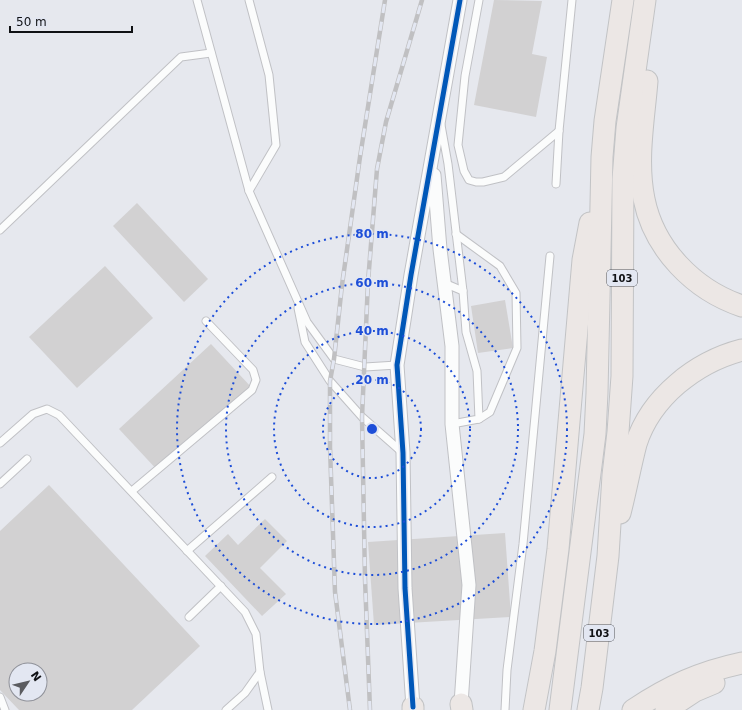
<svg xmlns="http://www.w3.org/2000/svg" width="742" height="710" viewBox="0 0 742 710" font-family="'DejaVu Sans',sans-serif">
	<style>
		.building { fill: #d2d1d2; fill-rule: evenodd }
		.lines { fill: none; stroke-linecap: round; stroke-linejoin: round }
		.lane-casing { stroke: #c0c1c5; stroke-width: 9 }
		.street-casing { stroke: #c0c1c5; stroke-width: 15 }
		.primary-casing { stroke: #c2c3c5; stroke-width: 23 }
		.lane { stroke: #fbfcfc; stroke-width: 7 }
		.street { stroke: #fbfcfc; stroke-width: 13 }
		.primary { stroke: #ece7e5; stroke-width: 21 }
		.rail-casing { stroke: #c0c0c2; stroke-width: 4.5 }
		.rail { stroke: #e3e7f2; stroke-width: 3; stroke-dasharray: 9; stroke-linecap: butt }
		.cycleway-casing { stroke: #e3e7f2; stroke-width: 8 }
		.cycleway { stroke: #0057b8; stroke-width: 5 }
		.ring { fill: none; stroke: #1d4ed8; stroke-width: 2; stroke-dasharray: 2 4 }
		.labels { text-anchor: middle; dominant-baseline: central; stroke-width: 3; stroke-linejoin: round; paint-order: stroke }
		.shield { fill: #e3e7f2; stroke: #4f5157; stroke-width: 1 }
		.shield-label { font-size: 10px; font-weight: bold; fill: #101114 }
		.centre { fill: #1d4ed8; stroke: #e3e7f2; stroke-width: 2 }
		.ring-label { font-size: 12px; text-anchor: middle; font-weight: bold; fill: #1d4ed8; stroke: #e3e7f2; stroke-width: 3; stroke-linejoin: round; paint-order: stroke }
	</style>
	<rect width="100%" height="100%" fill="#e6e8ee"/>
	<g class="building">
		<path d="M494,0l48,1 -10,53 15,3 -11,60 -62,-12z"/>
		<path d="M137,203l71,76 -24,23 -71,-76z"/>
		<path d="M105,266l48,52 -76,70 -48,-51z"/>
		<path d="M505,300l8,48 -35,5 -7,-47z"/>
		<path d="M211,344l41,44 -92,85 -41,-44z"/>
		<path d="M49,485l151,161 -68,64h-113l-19,-20v-159zM16,670h24v24h-24z"/>
		<path d="M265,519l22,22 -27,27 26,26 -24,22 -57,-60 23,-22 10,11z"/>
		<path d="M505,533l6,84 -137,8 -6,-83z"/>
	</g>
	<g class="lines">
		<defs>
			<g id="lane">
				<path d="M197,0l52,191 58,131 27,37 31,8 32,-2"/>
				<path d="M249,0l20,75 7,70 -27,46"/>
				<path d="M479,0l-14,76 -7,69 6,26 5,9 7,2h7l21,-5 55,-46"/>
				<path d="M441,125l7,39 15,127 3,41 11,39 2,48 -27,5"/>
				<path d="M556,184l3,-53 13,-131"/>
				<path d="M0,230l181,-173 30,-4"/>
				<path d="M456,234l44,32 16,27 1,55 -27,64 -11,7"/>
				<path d="M444,283l19,8"/>
				<path d="M298,308l7,34 25,39 32,36 41,36"/>
				<path d="M0,443l33,-29 14,-5 12,6 186,197 11,22 4,38 -15,21 -19,17"/>
				<path d="M0,484l27,-25"/>
				<path d="M132,491l120,-101 4,-10 -3,-10 -47,-49"/>
				<path d="M187,551l85,-74"/>
				<path d="M189,617l32,-31"/>
				<path d="M260,672l8,38"/>
				<path d="M0,697l5,13"/>
				<path d="M505,710l2,-40 16,-126 27,-288"/>
			</g>
			<g id="street">
				<path d="M434,175l6,74 12,97v78l17,161 -8,119"/>
				<path d="M413,707l-8,-119 -2,-135 -6,-88 14,-90 49,-275"/>
			</g>
			<g id="primary">
				<path d="M647,81c-3,38 -11,79 -3,118 10,50 50,91 98,107"/>
				<path d="M620,513c6,-23 10,-46 16,-69 15,-47 60,-82 106,-94"/>
				<path d="M461,704l1,6"/>
				<path d="M413,707v3"/>
				<path d="M534,710l11,-59 13,-102 25,-289 7,-37"/>
				<path d="M560,710l35,-276 2,-41 5,-236 3,-36 18,-121"/>
				<path d="M588,710l4,-22 16,-132 5,-81 5,-43 4,-56 1,-197 4,-51 18,-128"/>
				<path d="M633,710c36,-24 67,-38 109,-47"/>
				<path d="M666,710l29,-19 19,-8"/>
			</g>
		</defs>
		<use href="#lane" class="lane-casing"/>
		<use href="#street" class="street-casing"/>
		<use href="#primary" class="primary-casing"/>
		<use href="#lane" class="lane"/>
		<use href="#street" class="street"/>
		<use href="#primary" class="primary"/>
		<defs>
			<g id="rail">
				<path d="M350,710l-15,-118 -5,-145v-66l4,-22 8,-74 18,-128 25,-157"/>
				<path d="M370,710l-5,-131 -3,-162 6,-135 9,-113 9,-47 36,-122"/>
			</g>
		</defs>
		<use href="#rail" class="rail-casing"/>
		<use href="#rail" class="rail"/>
		<defs>
			<path id="cycleway" d="M413,707l-8,-119 -2,-135 -6,-88 14,-90 49,-275"/>
		</defs>
		<use href="#cycleway" class="cycleway-casing"/>
		<use href="#cycleway" class="cycleway"/>
	</g>
	<g class="ring">
		<circle cx="372" cy="429" r="49"/>
		<circle cx="372" cy="429" r="98"/>
		<circle cx="372" cy="429" r="146"/>
		<circle cx="372" cy="429" r="195"/>
	</g>
	<g class="labels">
		<g class="shield">
			<rect x="607" y="270" width="30" height="16" rx="3"/>
			<rect x="584" y="625" width="30" height="16" rx="3"/>
		</g>
		<g class="shield-label">
			<text x="622" y="278">103</text>
			<text x="599" y="633">103</text>
		</g>
	</g>
	<circle cx="372" cy="429" r="6" class="centre"/>
	<g class="ring-label">
		<text x="372" y="238">80 m</text>
		<text x="372" y="287">60 m</text>
		<text x="372" y="335">40 m</text>
		<text x="372" y="384">20 m</text>
	</g>
	<g transform="translate(28 682) rotate(55)"><circle r="19" fill="#e3e7f2" stroke="#8f9199"/>
	<path d="M0-3L7 15L0 10L-7 15Z" fill="#5b5c60"/>
	<text y="-6" font-size="11" font-weight="bold" text-anchor="middle" fill="#101114">N</text>
	</g>
	<path d="M10 26v6h122v-6" fill="none" stroke="#101114" stroke-width="2"/>
	<text x="16" y="26" font-size="12" fill="#101114" stroke="#e3e7f2" stroke-width="3" paint-order="stroke">50 m</text>
</svg>
